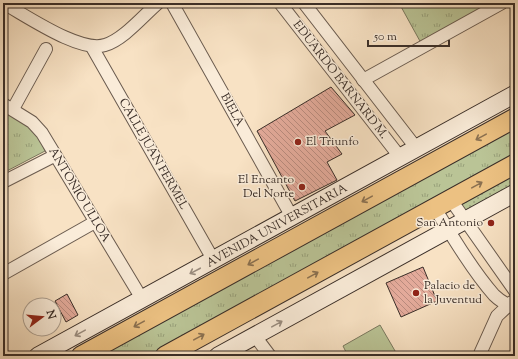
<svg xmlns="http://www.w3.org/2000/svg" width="518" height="359" viewBox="0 0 518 359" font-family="'Sorts Mill Goudy',serif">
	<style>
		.grass { fill: url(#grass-dots); stroke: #7a795f }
		.park { fill: url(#park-tufts); stroke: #7a795f }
		.garden { fill: #bac496; stroke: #7a795f }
		.building { fill: url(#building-back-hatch); stroke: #3a2e28 }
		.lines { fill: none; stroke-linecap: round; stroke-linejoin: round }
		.street-casing { stroke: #6a5b4f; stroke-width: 14 }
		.secondary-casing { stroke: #3a2e28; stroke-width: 19 }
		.primary-casing { stroke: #3a2e28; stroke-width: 21 }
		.street { stroke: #faecd9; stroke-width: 12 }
		.secondary { stroke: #faecd9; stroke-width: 17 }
		.primary { stroke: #ecc182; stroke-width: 19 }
		.oneway { stroke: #8a7050 }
		.oneway2 { stroke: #9a8d80 }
		.poi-dot { fill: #8f2418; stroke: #faecd9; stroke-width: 1.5 }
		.labels { text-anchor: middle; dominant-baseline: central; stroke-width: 3; stroke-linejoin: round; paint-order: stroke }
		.street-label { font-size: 12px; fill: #3a2e28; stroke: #faecd9 }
		.poi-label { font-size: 12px; fill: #3a2e28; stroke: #faecd9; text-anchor: start }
	</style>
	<defs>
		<pattern id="grass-dots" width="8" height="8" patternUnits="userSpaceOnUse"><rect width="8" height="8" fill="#bac496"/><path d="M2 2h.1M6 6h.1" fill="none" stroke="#98a07a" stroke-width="1.8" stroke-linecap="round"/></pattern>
		<pattern id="park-tufts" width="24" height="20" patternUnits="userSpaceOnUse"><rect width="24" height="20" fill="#bac496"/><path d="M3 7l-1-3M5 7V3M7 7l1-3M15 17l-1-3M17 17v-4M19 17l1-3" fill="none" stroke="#98a07a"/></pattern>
		<pattern id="building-back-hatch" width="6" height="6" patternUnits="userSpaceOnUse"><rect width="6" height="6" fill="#e3aa9a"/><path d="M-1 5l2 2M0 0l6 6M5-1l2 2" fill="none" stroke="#b98b7e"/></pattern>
	</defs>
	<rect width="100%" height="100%" fill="#f8e2c4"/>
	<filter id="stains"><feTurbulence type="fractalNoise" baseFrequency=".005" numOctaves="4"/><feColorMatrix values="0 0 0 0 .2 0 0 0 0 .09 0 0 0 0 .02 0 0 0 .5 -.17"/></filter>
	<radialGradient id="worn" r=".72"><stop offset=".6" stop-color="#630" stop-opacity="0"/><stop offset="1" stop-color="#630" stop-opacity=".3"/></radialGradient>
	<path class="grass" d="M515,171v14l-58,32 -6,-10z"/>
	<g class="park">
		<path d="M399,3h94l-72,40z"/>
		<path d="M3,109c21,13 32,18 42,42l-42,22z"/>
		<path d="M515,126v30l-364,200h-58z"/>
	</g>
	<path class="garden" d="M380,325l18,31h-50l-5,-10z"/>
	<g class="building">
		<path d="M331,87l24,28 -30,16 17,23 -15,8 10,18 -42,21 -38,-70z"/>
		<path d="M423,267l14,34 -36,16 -15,-34z"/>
		<path d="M67,294l11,21 -12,7 -11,-21z"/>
	</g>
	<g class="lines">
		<defs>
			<g id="street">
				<path d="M3,3c24,13 77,50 102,42 18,-5 38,-29 53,-42"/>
				<path d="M172,3l120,214"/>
				<path d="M280,3l120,154"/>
				<path d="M304,3l113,146"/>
				<path d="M92,47l122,214"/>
				<path d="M363,80l139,-77"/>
				<path d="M3,104l29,18 10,11 100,166"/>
				<path d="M13,109l33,-60"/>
				<path d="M3,182l51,-26"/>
				<path d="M451,200l64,91"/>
				<path d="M435,208c17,28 38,63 59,87 6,6 13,10 21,13"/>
				<path d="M3,274l92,-52"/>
				<path d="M255,336l15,20"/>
				<path d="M479,356l18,-40 15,-14"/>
			</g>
			<g id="secondary">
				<path d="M38,356l477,-262"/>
				<path d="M218,356l297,-163"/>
			</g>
			<g id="primary">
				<path d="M81,356l434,-238"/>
				<path d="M165,356l350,-192"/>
			</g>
		</defs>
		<use href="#street" class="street-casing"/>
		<use href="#secondary" class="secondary-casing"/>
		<use href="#primary" class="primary-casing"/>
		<use href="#street" class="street"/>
		<use href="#secondary" class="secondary"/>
		<use href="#primary" class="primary"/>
	</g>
	<defs><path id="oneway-shaft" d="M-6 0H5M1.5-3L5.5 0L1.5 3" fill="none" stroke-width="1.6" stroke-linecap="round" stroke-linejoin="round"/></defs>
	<g class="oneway">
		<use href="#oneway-shaft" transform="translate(481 137) rotate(151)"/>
		<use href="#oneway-shaft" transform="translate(477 185) rotate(-29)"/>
		<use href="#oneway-shaft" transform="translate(367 199) rotate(151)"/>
		<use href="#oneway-shaft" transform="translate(253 262) rotate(151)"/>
		<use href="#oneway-shaft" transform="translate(313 275) rotate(-29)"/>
		<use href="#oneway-shaft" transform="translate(139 324) rotate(151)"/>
		<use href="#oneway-shaft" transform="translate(199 337) rotate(-29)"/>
	</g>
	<g class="oneway2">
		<use href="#oneway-shaft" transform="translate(195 271) rotate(152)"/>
		<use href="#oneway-shaft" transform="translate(277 324) rotate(-29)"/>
		<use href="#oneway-shaft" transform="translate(80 333) rotate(151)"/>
	</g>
	<g class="poi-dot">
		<circle cx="298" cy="142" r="4"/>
		<circle cx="302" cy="187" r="4"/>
		<circle cx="491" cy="223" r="4"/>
		<circle cx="416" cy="293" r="4"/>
	</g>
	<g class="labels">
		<g class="street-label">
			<text transform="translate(340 80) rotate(52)">EDUARDO BARNARD M.</text>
			<text transform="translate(232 110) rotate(61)">BIELA</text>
			<text transform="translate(153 154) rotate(60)">CALLE JUAN FERMEL</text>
			<text transform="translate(79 195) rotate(59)">ANTONIO ULLOA</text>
			<text transform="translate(277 226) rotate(-29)">AVENIDA UNIVERSITARIA</text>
		</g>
		<g class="poi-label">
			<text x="306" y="142">El Triunfo</text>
			<text x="294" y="180" text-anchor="end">El Encanto<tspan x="294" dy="14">Del Norte</tspan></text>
			<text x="483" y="223" text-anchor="end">San Antonio</text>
			<text x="424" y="286">Palacio de<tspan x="424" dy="14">la Juventud</tspan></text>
		</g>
	</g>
	<rect width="518" height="359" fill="none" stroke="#f8e2c4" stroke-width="16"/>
	<rect x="4" y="4" width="510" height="351" fill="none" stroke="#3a2e28" stroke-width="2"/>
	<rect x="8" y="8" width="502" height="343" fill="none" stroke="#3a2e28"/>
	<g transform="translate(42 317) rotate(74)"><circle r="19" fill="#faecd9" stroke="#ada092"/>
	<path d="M0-3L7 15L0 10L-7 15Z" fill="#8f2418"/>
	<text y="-6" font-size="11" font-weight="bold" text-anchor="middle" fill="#3a2e28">N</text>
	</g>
	<path d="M368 40v6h81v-6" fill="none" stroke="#3a2e28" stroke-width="2"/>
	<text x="374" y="40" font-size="12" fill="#3a2e28" stroke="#faecd9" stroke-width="3" paint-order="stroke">50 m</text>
	<rect width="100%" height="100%" filter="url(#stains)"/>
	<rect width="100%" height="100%" fill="url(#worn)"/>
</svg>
